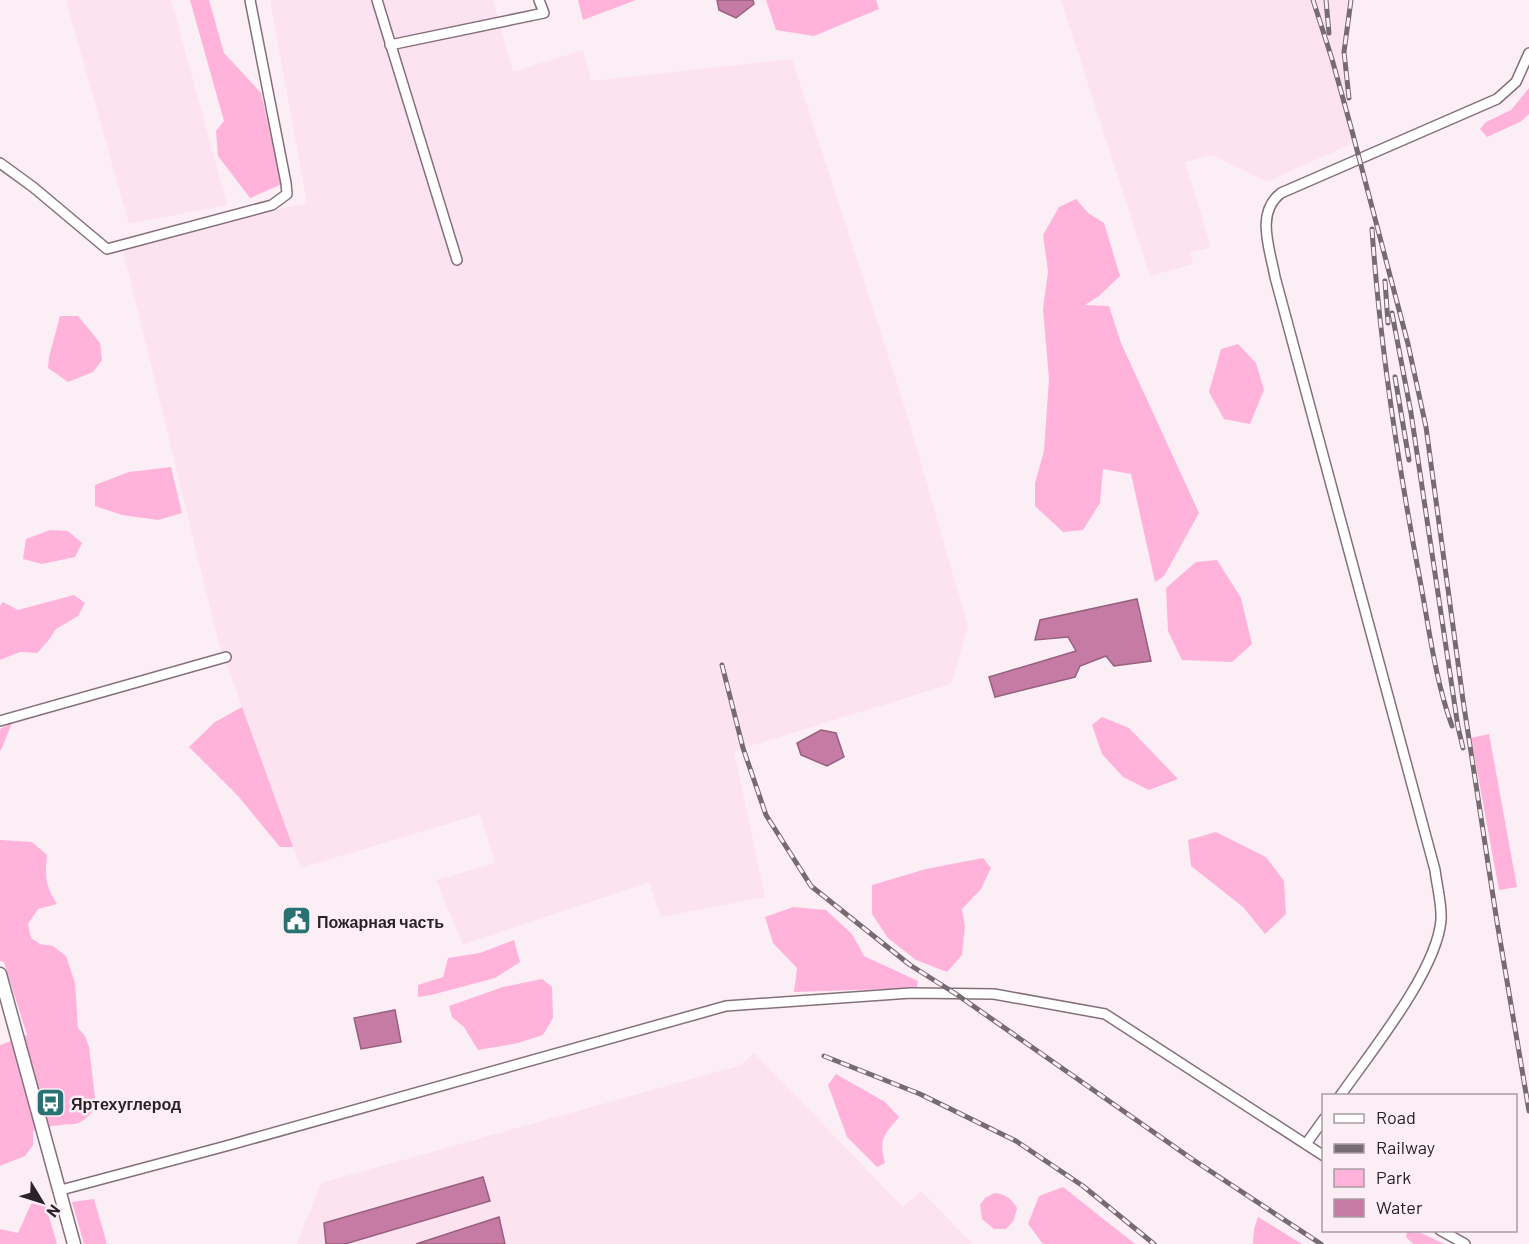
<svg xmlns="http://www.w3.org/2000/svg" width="1529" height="1244" viewBox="0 0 1529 1244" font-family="Barlow,sans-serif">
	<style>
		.built { fill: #fde3f0 }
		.green { fill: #ffb3db }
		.water { fill: #c67ba4; stroke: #97607e; stroke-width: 1.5 }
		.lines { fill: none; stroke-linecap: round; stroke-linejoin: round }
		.minor-casing { stroke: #84707a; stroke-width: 12 }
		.major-casing { stroke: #84707a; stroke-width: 15 }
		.minor { stroke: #fff; stroke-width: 9 }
		.major { stroke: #fff; stroke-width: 12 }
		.rail-casing { stroke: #756b70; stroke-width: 5 }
		.rail { stroke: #fceef5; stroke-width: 3; stroke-dasharray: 9; stroke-linecap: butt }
		.labels { text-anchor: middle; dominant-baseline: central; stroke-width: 5; stroke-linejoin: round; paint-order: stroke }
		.poi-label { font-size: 16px; font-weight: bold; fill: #2a2226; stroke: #fceef5; text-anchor: start }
	</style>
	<rect width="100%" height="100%" fill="#fceef5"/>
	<g class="built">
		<path d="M66,0h105l56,205 -98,19z"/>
		<path d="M270,0h223l20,72 70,-22 8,31 201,-22 113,349 63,219 -17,57 -217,67 31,146 -104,20 -12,-35 -186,63 -27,-65 59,-17 -15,-49 -179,54 -82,-224 -97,-398 185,-43z"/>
		<path d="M1061,0h292l-12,61 14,81 -88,40 -55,-27 -27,7 26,85 -21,6 3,11 -43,12z"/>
		<path d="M754,1053l149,154 18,-16 52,53h-676l24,-61 420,-118z"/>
	</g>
	<g class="green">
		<path d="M190,0h19l15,53 37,40 21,91 -32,14 -32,-42 -2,-25 8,-10z"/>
		<path d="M578,0h58l-53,20z"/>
		<path d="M766,0h110l3,9 -65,27 -38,-6z"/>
		<path d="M1529,88v26l-9,8 -33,15 -7,-8 6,-7 25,-12z"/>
		<path d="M1076,199l12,14 16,10 16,53 -21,20 -14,9 24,1 12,37 78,170 -35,63 -9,6 -24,-108 -28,-5 -3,34 -17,27 -20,2 -28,-26v-23l9,-32 5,-72 -6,-70 5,-38 -5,-36 16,-28z"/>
		<path d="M60,316h18l22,27 2,17 -9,12 -25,10 -20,-14 1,-11z"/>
		<path d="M1238,344l18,19 8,27 -14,34 -26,-5 -15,-27 12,-43z"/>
		<path d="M171,467l11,46 -24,7 -36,-5 -27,-9v-21l34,-13z"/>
		<path d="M50,530l18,1 14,12 -7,14 -33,7 -19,-5 3,-20z"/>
		<path d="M1217,560l24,38 11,46 -20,18 -50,-2 -14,-29 -2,-43 30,-26z"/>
		<path d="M74,595l11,8 -7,13 -22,13 -8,12 -11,12 -17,-1 -20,8v-54l3,-4 15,8z"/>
		<path d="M242,707l51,140h-13l-42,-51 -49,-49 26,-25z"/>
		<path d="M1102,717l27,11 49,51 -29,11 -26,-13 -21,-23 -10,-29z"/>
		<path d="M12,723l-10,25 -2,3v-22z"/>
		<path d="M1489,734l28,153 -18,3 -28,-152z"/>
		<path d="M1216,832l50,25 18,24 2,33 -21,20 -22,-27 -52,-41 -3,-26z"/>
		<path d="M0,840l32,2 15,13c-2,22 -2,30 10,49l-19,5 -10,15 3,14 9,6 13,2 13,10 9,27 3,45 7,8 4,11 7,60c-18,23 -20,15 -44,19 -6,1 -13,3 -19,5v14l-8,11 -25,10v-121l27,-10 -23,-73 -4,-1z"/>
		<path d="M983,858l8,10 -10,21 -19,20 3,17 -3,29 -15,17 -31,-12 -28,-22 -16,-24v-29l54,-16z"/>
		<path d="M793,907l33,3 26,24 12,22 54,25 -1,7 -123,4 3,-24 -24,-25 -8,-26z"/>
		<path d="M514,940l6,22 -25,16 -64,17 -13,2v-12l25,-8 5,-19 32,-5z"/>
		<path d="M542,979l10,8 1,31 -10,17 -25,8 -40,7 -14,-23 -12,-10 -3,-11 54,-19z"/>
		<path d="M836,1074l49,28 14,15c-16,19 -20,22 -14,46l-8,4 -30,-30 -19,-52z"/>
		<path d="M1063,1187l72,57h-92l-15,-20 11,-28z"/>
		<path d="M994,1193c11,1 17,5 23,15l-3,12 -8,9h-12l-12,-10 -2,-14 5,-7z"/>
		<path d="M94,1199l13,45h-23l-12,-42z"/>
		<path d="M44,1200l13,44h-57v-15l18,4 13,-29z"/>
		<path d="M1258,1217l44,27h-49l1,-15z"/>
		<path d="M1407,1231h10l27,13h-31l-7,-7z"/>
	</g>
	<g class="water">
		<path d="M717,0h36l1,4 -18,14 -17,-8z"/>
		<path d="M1137,599l14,62 -37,5 -8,-10 -26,10 -5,11 -80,20 -6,-20 87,-26 -8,-14 -33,3 5,-20z"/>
		<path d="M821,730l15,3 8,24 -17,9 -26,-11 -4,-12z"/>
		<path d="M395,1010l6,32 -40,7 -7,-31z"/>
		<path d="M483,1177l7,24 -145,43h-19l-2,-21z"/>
		<path d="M499,1217l6,27h-89z"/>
	</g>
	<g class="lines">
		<defs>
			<g id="minor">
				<path d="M377,0l80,260"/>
				<path d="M390,45l154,-32 -5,-13"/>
				<path d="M0,163l33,24 74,62 165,-44 15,-11 -1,-11 -36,-183"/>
				<path d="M0,721l226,-64"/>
				<path d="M1340,1096c30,-43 97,-125 101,-176 1,-16 -4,-33 -6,-50l-160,-593c-5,-28 -20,-64 6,-84l216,-94 19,-17 13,-29"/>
				<path d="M1306,1144l18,-25"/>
				<path d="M61,1190l165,-44 500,-140 185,-13 83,1 111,20 219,142"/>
				<path d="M1440,1230l25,14"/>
			</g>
			<path id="major" d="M0,974l74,270"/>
		</defs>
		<use href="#minor" class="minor-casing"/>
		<use href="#major" class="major-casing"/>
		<use href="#minor" class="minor"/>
		<use href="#major" class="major"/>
		<defs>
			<g id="rail">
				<path d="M1313,0l19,59 20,72 56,213 18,83 37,273 34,222 32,189"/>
				<path d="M1326,0l3,33"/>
				<path d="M1349,98l-5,-46 7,-52"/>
				<path d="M1372,229c8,118 26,235 48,351 9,48 15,99 32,146"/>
				<path d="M1385,281l3,42"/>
				<path d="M1392,313l19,100 47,314 5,21"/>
				<path d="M1395,377l14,83"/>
				<path d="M722,665l21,83 23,67 45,71 99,79 46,29 236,165 129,85"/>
				<path d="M824,1056l96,38 96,47 67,45 71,58"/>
			</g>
		</defs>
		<use href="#rail" class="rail-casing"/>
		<use href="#rail" class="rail"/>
	</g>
	<defs>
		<symbol id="civic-square" viewBox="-11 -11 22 22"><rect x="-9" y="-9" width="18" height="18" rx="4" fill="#287273" stroke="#fceef5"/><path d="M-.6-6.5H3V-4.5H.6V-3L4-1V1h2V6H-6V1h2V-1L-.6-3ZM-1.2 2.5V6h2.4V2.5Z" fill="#fff"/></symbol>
		<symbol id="bus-square" viewBox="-11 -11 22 22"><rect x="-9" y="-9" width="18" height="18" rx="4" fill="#287273" stroke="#fceef5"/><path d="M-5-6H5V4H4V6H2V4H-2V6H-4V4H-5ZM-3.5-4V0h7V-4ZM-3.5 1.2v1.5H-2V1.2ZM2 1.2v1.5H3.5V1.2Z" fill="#fff"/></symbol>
	</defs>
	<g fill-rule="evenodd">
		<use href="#civic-square" x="280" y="904" width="33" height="33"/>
		<use href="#bus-square" x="34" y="1086" width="33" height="33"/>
	</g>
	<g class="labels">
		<g class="poi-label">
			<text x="317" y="921">Пожарная часть</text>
			<text x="71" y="1103">Яртехуглерод</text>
		</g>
	</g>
	<rect x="1322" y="1094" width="195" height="138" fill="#fceef5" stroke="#a89ca2" stroke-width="1.5"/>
	<rect x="1334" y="1114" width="30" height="9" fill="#ffffff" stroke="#a89ca2" stroke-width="1.5"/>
	<text x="1376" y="1124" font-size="18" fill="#2a2226">Road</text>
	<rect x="1334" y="1144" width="30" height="9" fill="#756b70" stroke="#a89ca2" stroke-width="1.5"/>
	<text x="1376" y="1154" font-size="18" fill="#2a2226">Railway</text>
	<rect x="1334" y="1169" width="30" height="18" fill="#ffb3db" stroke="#a89ca2" stroke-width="1.5"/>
	<text x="1376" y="1184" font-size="18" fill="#2a2226">Park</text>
	<rect x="1334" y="1199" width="30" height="18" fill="#c67ba4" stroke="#a89ca2" stroke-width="1.5"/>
	<text x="1376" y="1214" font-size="18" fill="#2a2226">Water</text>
	<g transform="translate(42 1202) rotate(128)" stroke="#fceef5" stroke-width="4.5" paint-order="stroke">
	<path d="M0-4.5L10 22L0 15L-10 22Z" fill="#2a2226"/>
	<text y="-9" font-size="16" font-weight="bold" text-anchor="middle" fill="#2a2226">N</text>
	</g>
</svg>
